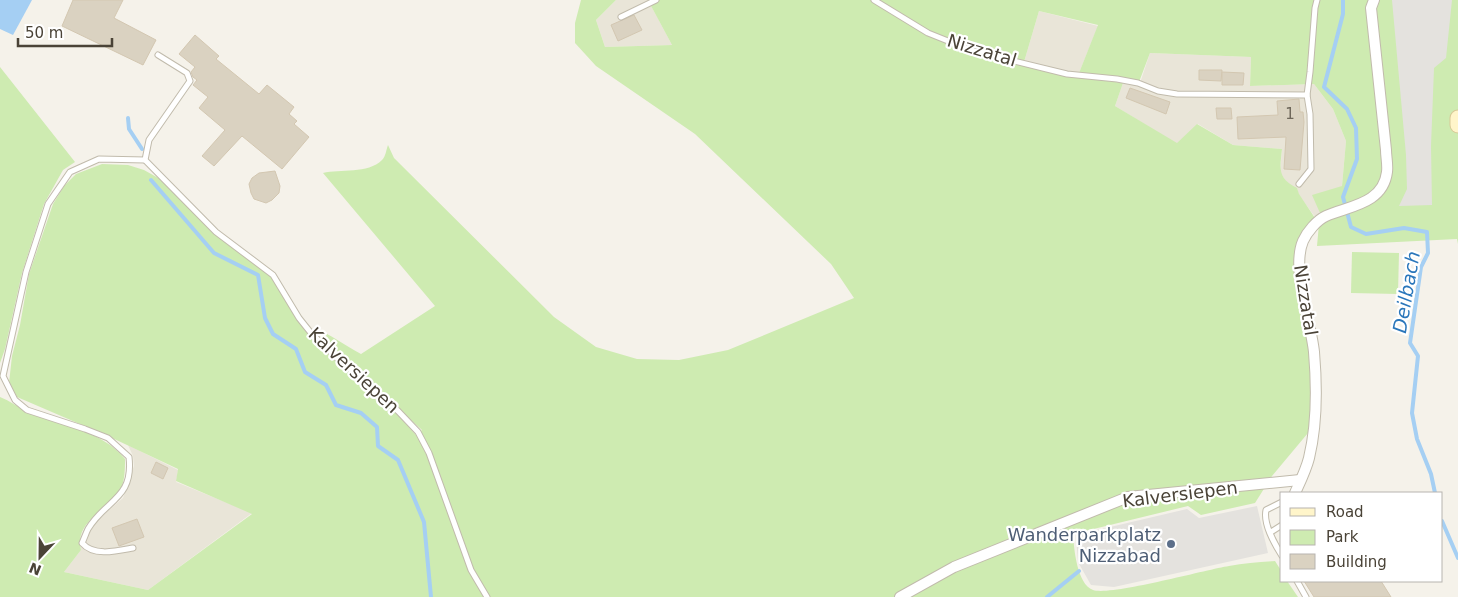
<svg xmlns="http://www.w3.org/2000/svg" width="1458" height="597" viewBox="0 0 1458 597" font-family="'DejaVu Sans',sans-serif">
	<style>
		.residential { fill: #e9e5d8 }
		.green { fill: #ceebb1 }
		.parking { fill: #e4e2de }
		.water { fill: #a5cff3 }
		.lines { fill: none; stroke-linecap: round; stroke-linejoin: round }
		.stream { stroke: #a5cff3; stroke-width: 4 }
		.building { fill: #dad2c1; stroke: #d3c7b1 }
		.service-casing { stroke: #c1bbac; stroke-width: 7 }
		.minor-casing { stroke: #c1bbac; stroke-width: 12 }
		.secondary-casing { stroke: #d7c998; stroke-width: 17 }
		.service { stroke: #fff; stroke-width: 5 }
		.minor { stroke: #fff; stroke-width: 10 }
		.secondary { stroke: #fff5ca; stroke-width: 15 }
		.service-dot { fill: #5c6f8a; stroke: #fff; stroke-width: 2 }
		.labels { text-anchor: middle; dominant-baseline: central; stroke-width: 4.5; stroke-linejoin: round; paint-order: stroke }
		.number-label { font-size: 15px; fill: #6e675a }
		.street-label { font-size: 18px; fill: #4a4337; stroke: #fff }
		.service-label { font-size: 18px; fill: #4e5e75; stroke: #fff; text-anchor: end }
		.water-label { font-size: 19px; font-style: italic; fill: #2b77bb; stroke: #fff }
	</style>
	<rect width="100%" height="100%" fill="#f5f2ea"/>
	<g class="residential">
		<path d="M616,0h32l24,45 -67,2 -9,-27z"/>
		<path d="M1039,11l59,15 -19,47 -11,-1 -44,-10z"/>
		<path d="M1150,53l101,4 -1,29 64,-2 19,25 13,32 -4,45 -27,31 -16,-22 -2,-6 -10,-6 -7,-11 2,-23 -49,-4 -35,-21 -21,20 -62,-38 8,-23 16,3z"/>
		<path d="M128,445l50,25 -2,12 76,31 -104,77 -84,-18 17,-22 -3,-9 7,-14 11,-14 4,5 23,-20 11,-32 -1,-10z"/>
	</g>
	<g class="green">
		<path d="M581,0h35l-20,20 9,27 67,-2 -22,-41 9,-4h213l56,35 45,17 96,24 54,7 -8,23 62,37 20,-19 36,21 49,4c-2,20 -5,29 15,39l2,6 16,24 -14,20 10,119v52l-3,24 -36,43 -17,27 -54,12 -13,-9 -115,28c1,15 4,50 20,56 18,6 111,-20 136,-24 15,-3 30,-4 46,-5l7,11v9h5l11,16h-1298v-200c10,4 18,10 28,15 32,14 74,18 97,47 0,11 0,25 -7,35 -13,17 -44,29 -37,56l-17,22 84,18 104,-76 -76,-33 2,-12 -68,-32 -93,-40 -8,-14 3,-27 8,-31 9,-51 24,-70 11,-18 12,-12 26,-10 26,1 16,5 16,9 55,55 56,42 38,58 58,55 28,23 21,23 6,-5 -76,-69 -33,-33c18,6 31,17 48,26l74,-48 -112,-133c17,-4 45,1 59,-13 4,-4 4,-10 6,-15l6,13 160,159 42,30 41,12 42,1 49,-10 126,-52 -23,-34 -136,-130 -99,-68 -21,-23v-20z"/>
		<path d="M877,0h581v244l-1,-5 -140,7 3,-33 -8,-18 30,-9 4,-45 -13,-32 -19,-25 -64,2 1,-29 -101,-4 -11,29 -60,-9 19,-48 -59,-14 -15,51 -51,-13 -44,-17z"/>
		<path d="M0,67l75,95 -12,8 -19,34 -22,69 -17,76 -5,14z"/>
		<path d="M1352,252l47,1 -1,41 -47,-1z"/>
	</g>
	<g class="parking">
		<path d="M1392,0h60l-6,58 -12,10 -3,78 1,59 -33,1 8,-17 -1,-34z"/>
		<path d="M1257,506l11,47 -154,34 -23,-2 -13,-23 -2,-27 111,-26 12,9z"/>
	</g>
	<path class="water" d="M0,0h32l-19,35 -13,-6z"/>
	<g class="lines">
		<g class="stream">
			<path d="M1343,0v14l-19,73 23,22 9,19 1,31 -14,38 8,30 15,7 38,-6 23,4 1,21 -7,14 -11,76 8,13 -6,57 5,26 14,35 4,19"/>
			<path d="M128,118l1,11 13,20"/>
			<path d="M151,180l63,73 44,22 7,43 8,16 23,15 9,23 21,13 10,20 25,8 16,14 1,19 20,14 26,62 7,75"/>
			<path d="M1442,521l16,37"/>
			<path d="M1047,597l32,-26"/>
		</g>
	</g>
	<g class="building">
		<path d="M73,0h50l-9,18 42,22 -13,25 -81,-39z"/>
		<path d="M634,15l8,15 -24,11 -7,-16z"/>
		<path d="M195,35l24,21 -3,3 43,35 8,-9 27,22 -5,7 8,7 -3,3 15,13 -27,32 -40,-33 -28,30 -12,-10 23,-26 -26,-22 9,-11 -15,-12 4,-5 -4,-3 -2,-5 4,-5 -16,-13z"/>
		<path d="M1199,70h23l-1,11 -22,-1z"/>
		<path d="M1222,72l22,1 -1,12h-21z"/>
		<path d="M1130,88l40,14 -4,12 -40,-16z"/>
		<path d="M1299,99l1,13h3l1,10 -4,48 -16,-1 2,-32 -48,2 -1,-22 41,-2 -1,-14z"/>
		<path d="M1216,108h15l1,11h-15z"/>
		<path d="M275,171l5,15 -1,7 -7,7 -6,3 -12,-4 -3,-6 -2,-9 3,-6 7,-5z"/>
		<path d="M156,462l12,6 -5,11 -12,-6z"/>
		<path d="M137,519l7,18 -25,9 -7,-18z"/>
		<path d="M1304,581h77l10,16h-77z"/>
	</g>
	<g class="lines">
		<defs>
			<g id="service">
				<path d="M874,0l54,33 45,18 94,23 50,5 21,4 20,8 19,3 130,1 3,19 1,55 -12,15"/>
				<path d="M621,17l35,-17"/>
				<path d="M158,55l29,18 3,8 -41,59 -4,20 71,72 57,43 26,43 12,15 27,26 60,52 20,21 11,21 42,117 16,27"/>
				<path d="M1307,95l3,-23 5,-64 2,-8"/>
				<path d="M1282,502l-16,8c-3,14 8,33 16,46"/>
				<path d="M1271,532l11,-7"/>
				<path d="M133,548c-16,3 -39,9 -51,-5 2,-4 4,-10 6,-14 17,-29 46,-30 41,-72l-21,-19 -23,-9 -58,-19 -12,-10 -12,-24 23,-104 22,-68 22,-32 29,-13 46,1"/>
				<path d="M1297,581l9,16"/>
			</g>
			<g id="minor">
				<path d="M1295,493c5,-11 11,-23 14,-35 8,-33 8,-71 5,-106 -3,-31 -23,-83 -11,-111 4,-9 14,-21 23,-25 23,-10 57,-12 61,-44 1,-7 -1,-15 -1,-22l-15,-142 3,-8"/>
				<path d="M900,597l54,-30 174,-70 172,-17"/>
			</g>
			<path id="secondary" d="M1458,118v7"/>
		</defs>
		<use href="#service" class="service-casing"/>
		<use href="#minor" class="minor-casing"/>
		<use href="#secondary" class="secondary-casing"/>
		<use href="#service" class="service"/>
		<use href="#minor" class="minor"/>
		<use href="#secondary" class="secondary"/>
	</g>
	<circle class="service-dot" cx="1171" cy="544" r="5"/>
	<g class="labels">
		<g class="number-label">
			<text x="1290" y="114">1</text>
		</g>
		<g class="street-label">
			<text transform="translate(982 50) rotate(17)">Nizzatal</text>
			<text transform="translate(1306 300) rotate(81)">Nizzatal</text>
			<text transform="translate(354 370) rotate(43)">Kalversiepen</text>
			<text transform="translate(1180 494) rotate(-7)">Kalversiepen</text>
		</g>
		<g class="service-label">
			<text x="1161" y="534">Wanderparkplatz<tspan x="1161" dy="21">Nizzabad</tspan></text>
		</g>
		<g class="water-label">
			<text transform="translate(1406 292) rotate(-80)">Deilbach</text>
		</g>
	</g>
	<rect x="1280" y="492" width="162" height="90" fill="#ffffff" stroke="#b7b4af"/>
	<rect x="1290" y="508" width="25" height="8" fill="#fff5ca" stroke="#b7b4af"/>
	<text x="1326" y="517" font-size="15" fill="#4a4337">Road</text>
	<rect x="1290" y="530" width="25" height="15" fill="#ceebb1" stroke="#b7b4af"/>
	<text x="1326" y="542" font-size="15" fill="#4a4337">Park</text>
	<rect x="1290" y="554" width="25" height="15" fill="#dad2c1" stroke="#b7b4af"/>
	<text x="1326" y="567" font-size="15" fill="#4a4337">Building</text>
	<g transform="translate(40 557) rotate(202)" stroke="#ffffff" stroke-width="4" paint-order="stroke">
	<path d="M0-4L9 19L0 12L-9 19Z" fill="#4a4337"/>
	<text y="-8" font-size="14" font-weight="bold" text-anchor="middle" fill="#4a4337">N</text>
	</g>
	<path d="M18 38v8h94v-8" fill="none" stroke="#4a4337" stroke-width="2.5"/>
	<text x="25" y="38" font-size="15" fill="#4a4337" stroke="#ffffff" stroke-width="4" paint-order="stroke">50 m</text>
</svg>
